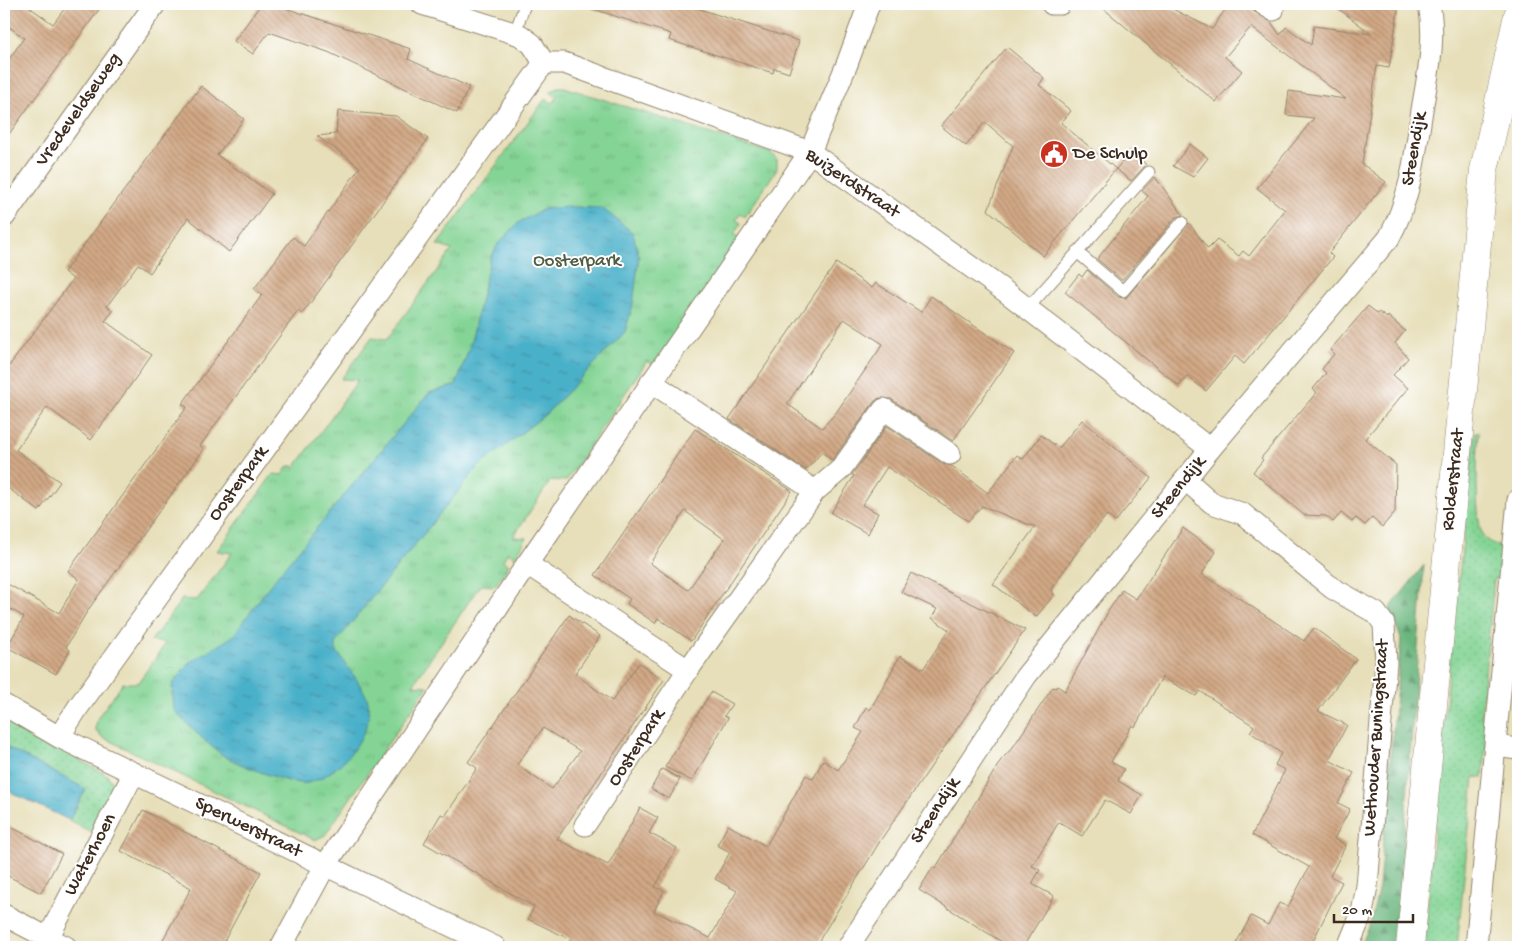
<svg xmlns="http://www.w3.org/2000/svg" width="1522" height="951" viewBox="0 0 1522 951" font-family="'Gochi Hand',sans-serif">
	<style>
		.grass { fill: url(#grass-dots); stroke: #607f5a }
		.forest { fill: url(#forest-firs); stroke: #53704e }
		.park { fill: url(#park-tufts); stroke: #607f5a }
		.water { fill: url(#water-ripples); stroke: #426d74 }
		.building { fill: url(#building-back-hatch); fill-rule: evenodd }
		.lines { fill: none; stroke-linecap: round; stroke-linejoin: round }
		.service-casing { stroke: #91846c; stroke-width: 13 }
		.minor-casing { stroke: #91846c; stroke-width: 23 }
		.secondary-casing { stroke: #91846c; stroke-width: 29 }
		.service { stroke: #fff; stroke-width: 11 }
		.minor { stroke: #fff; stroke-width: 21 }
		.secondary { stroke: #fff; stroke-width: 28 }
		.labels { text-anchor: middle; dominant-baseline: central; stroke-width: 4; stroke-linejoin: round; paint-order: stroke }
		.street-label { font-size: 19px; fill: #3b2a1e; stroke: #fff }
		.poi-label { font-size: 19px; fill: #3b2a1e; stroke: #fff; text-anchor: start }
		.park-label { font-size: 19px; fill: #515d42; stroke: #fff }
	</style>
	<defs>
		<pattern id="grass-dots" width="8" height="8" patternUnits="userSpaceOnUse" patternTransform="scale(1.25)"><rect width="8" height="8" fill="#84d495"/><path d="M2 2h.1M6 6h.1" fill="none" stroke="#73b680" stroke-width="1.8" stroke-linecap="round"/></pattern>
		<pattern id="forest-firs" width="22" height="20" patternUnits="userSpaceOnUse" patternTransform="scale(1.25)"><rect width="22" height="20" fill="#6bb67e"/><path d="M5 1l3.5 6h-7zM16 11l3.5 6h-7z" fill="#599467"/></pattern>
		<pattern id="park-tufts" width="24" height="20" patternUnits="userSpaceOnUse" patternTransform="scale(1.25)"><rect width="24" height="20" fill="#84d495"/><path d="M3 7l-1-3M5 7V3M7 7l1-3M15 17l-1-3M17 17v-4M19 17l1-3" fill="none" stroke="#73b680"/></pattern>
		<pattern id="water-ripples" width="26" height="14" patternUnits="userSpaceOnUse" patternTransform="scale(1.25)"><rect width="26" height="14" fill="#4ab0c9"/><path d="M2 4q2-2 4 0t4 0M15 11q2-2 4 0t4 0" fill="none" stroke="#3f8fa3"/></pattern>
		<pattern id="building-back-hatch" width="6" height="6" patternUnits="userSpaceOnUse" patternTransform="scale(1.25)"><rect width="6" height="6" fill="#d2a986"/><path d="M-1 5l2 2M0 0l6 6M5-1l2 2" fill="none" stroke="#ac8a6d"/></pattern>
	</defs>
	<rect width="100%" height="100%" fill="#fff"/>
	<filter id="ink" filterUnits="userSpaceOnUse"><feTurbulence type="fractalNoise" baseFrequency=".02" numOctaves="2"/><feDisplacementMap in="SourceGraphic" scale="10" xChannelSelector="R" yChannelSelector="G"/><feConvolveMatrix kernelMatrix="1 2 1 2 8 2 1 2 1" color-interpolation-filters="sRGB"/></filter>
	<filter id="wash" filterUnits="userSpaceOnUse"><feTurbulence type="fractalNoise" baseFrequency=".0096" numOctaves="4" result="noise"/><feDisplacementMap in="SourceGraphic" scale="20" xChannelSelector="R" yChannelSelector="G"/><feGaussianBlur stdDeviation="1.12" result="paint"/><feColorMatrix in="noise" values="0 0 0 0 0 0 0 0 0 0 0 0 0 0 0 0 0 1.4 0 .05"/><feComposite in="paint" operator="in"/></filter>
	<g filter="url(#wash)">
		<rect width="100%" height="100%" fill="#e7dfb9"/>
		<g class="grass">
			<path d="M1475,432h4c-2,18 -5,93 5,105 5,7 13,7 19,12l-1,30h-8l-13,138 8,2 -6,59 -9,-1 -17,170h-33l26,-288z"/>
			<path d="M4,719l103,56 9,12 -26,45 -21,-12 17,-31 -82,-43z"/>
		</g>
		<path class="forest" d="M1424,565l-28,382h-36l10,-22 9,-38 22,-248 -11,-31z"/>
		<path class="park" d="M558,87h6l207,66 6,6v10l-32,48 -5,-4 -4,7 5,3 -7,11 7,4 -88,127 -6,-4 -81,120 -15,-1 -38,57 14,1 -12,19 -7,-5 -5,8 6,5 -14,21 -15,-1 -67,100 15,1 -103,149 -10,5 -213,-103 -7,-8 3,-12 25,-34h15l28,-40 -15,-2 31,-42 15,1 35,-47 -15,-2 56,-77 9,1 6,-9h8l62,-86 -17,-1 31,-42 15,2 65,-89 -15,-5 108,-146 8,4 4,-6 -7,-5z"/>
		<g class="water">
			<path d="M567,207l35,1 31,25 6,24 -6,47 -8,28 -79,82 -68,53 -142,175v8c8,13 25,33 31,48 11,33 -29,79 -60,85 -15,3 -73,-20 -86,-29 -17,-13 -32,-28 -47,-44l-2,-25 18,-23 42,-25 44,-60 153,-184 27,-8 14,-39 20,-87 8,-15 20,-21 26,-14z"/>
			<path d="M4,746l82,43 -17,31 -65,-31z"/>
		</g>
		<g id="blocks">
			<g class="building">
				<path d="M4,4h21l28,20 15,-20h35l-99,137v-75l20,-28 -20,-15z"/>
				<path d="M261,4h12l138,45 -3,10 61,28 -12,26 -129,-61 -59,-20 -16,22 -19,-13z"/>
				<path d="M591,4h93l115,37 -10,32 -15,-5 -1,5 -104,-33 2,-6 -81,-26z"/>
				<path d="M1098,4h65l49,25 17,-25h22l1,6 19,12 9,13 6,-8 25,18 3,-19 58,8 -40,-30h67l-10,64 -12,-2 -15,98 24,18 -57,71 4,4 -63,76 -26,31 -9,-8 -29,35 -19,-15 -8,10 -114,-94 14,-18 3,3 5,-7 31,27 8,1 63,-75 19,26 9,-9 22,16 4,-5 6,5 36,-46 -28,-22 57,-70 -28,-3 3,-24 57,8 -95,-72 -26,30 17,14 -26,31z"/>
				<path d="M1007,47l37,31 -5,7 32,26 -10,12 55,46 17,-20 13,16 -15,16 -15,-12 -73,87 -55,-46 25,-64 -28,-24 -19,24 -25,-20z"/>
				<path d="M201,86l43,33 -27,36 55,39 -43,58 -41,-34 -38,55 -12,-9 -31,42 6,5 -8,10 47,34 -61,85 -44,-33 -31,43 44,32 -21,29 -35,-26v-112l69,-94 -9,-7z"/>
				<path d="M338,111l58,5 32,23 -111,155 -15,20 -4,-3 -98,135 4,3 -116,161 -22,37 4,3 -14,24 -49,-27 17,-30 -20,-12v-23l55,31 20,-34 -11,-8 119,-164 -5,-3 80,-109 -8,-6 39,-52 11,9 56,-79 -43,-31 19,-2z"/>
				<path d="M1190,144l18,14 -15,19 -20,-11z"/>
				<path d="M1155,177l28,38 -7,2 -54,63 -25,-21 51,-63 -6,-5z"/>
				<path d="M836,263l36,25 4,-5 45,29 10,-16 83,57 -61,88 -62,-42 -12,-1 -5,4 -42,58 -10,-8 -16,18 -77,-51zM844,319l39,25 -48,70 -13,14 -35,-24z"/>
				<path d="M1368,306l10,8 1,-2 8,6 1,-2 17,15 -10,12 13,15 -15,17 15,13 -43,51 31,26 -1,47 -13,15 -10,-9 -7,7 -9,-7 -4,4 -11,-9 -8,9 -7,-6 -22,-1 -51,-43 10,-12 -2,-2 56,-66 -4,-3 13,-16 -4,-4 12,-15 -4,-4z"/>
				<path d="M1082,420l69,58 -36,44 -8,-7 -25,30 -31,44 3,6 -18,22 -43,-33 42,-57 -53,-21 -14,15 -81,-54 -25,38 16,8 -10,21 -37,-21 23,-37 -2,-1 35,-49 56,38 9,2 36,27 29,-38 6,4 18,-24 18,13z"/>
				<path d="M695,429l97,62 -101,150 -33,-23 -3,5 -28,-19 3,-5 -35,-24zM685,511l39,28 -36,51 -38,-27z"/>
				<path d="M1183,528l33,24 -14,22 102,67 10,-13 42,31 -38,52 29,14 -18,35 25,13 -16,30 12,6 -16,30 12,6 -16,31 12,6 -32,65h-76l17,-31 17,9 11,-22 9,4 21,-40 -57,-32 33,-65 -10,-5 6,-12 -31,-21 4,-6 -54,-35 -4,5 -34,-19 -27,50 -3,-2 -21,37 13,7 -6,12 24,14 -11,19 -26,-14 -23,36 -23,-14 -27,44 8,4 -8,14 22,12 -31,51h-13l-91,-57 14,-23 2,2 66,-109 12,-13 40,-60 3,1 1,-2 8,5 44,-81 13,-20 14,9z"/>
				<path d="M911,573l114,57 -143,208 -67,109h-229l-58,-28 6,-12 -110,-64 17,-29 4,2 32,-48 -9,-6 101,-147 31,21 -25,38 37,27 27,-38 25,17 -107,159 51,26 32,-57 18,10 -9,15 28,15 -22,39 9,4 -10,20 56,27 27,-47 -22,-12 15,-27 -13,-7 11,-20 38,21 40,-71 7,4 10,-19 15,10 25,-38 -8,-4 11,-21 4,3 30,-54 23,13 26,-39 -17,-12 5,-9 -36,-17zM543,728l37,23 -28,38 -35,-24z"/>
				<path d="M711,692l21,12 -8,12 4,2 -36,63 -27,-14z"/>
				<path d="M662,769l18,10 -11,20 -18,-10z"/>
				<path d="M143,810l118,62 -40,75h-62l32,-59 -70,-37z"/>
				<path d="M4,823l58,31 -21,39 -37,-19z"/>
			</g>
		</g>
	</g>
	<g filter="url(#ink)">
		<use href="#blocks" fill-opacity="0" stroke="#91846c" stroke-width="1"/>
		<g class="lines">
			<defs>
				<g id="service">
					<path d="M515,33l10,-29"/>
					<path d="M1077,252l46,39 59,-69"/>
					<path d="M1027,309l122,-137"/>
				</g>
				<g id="minor">
					<path d="M422,4l98,31 12,9 12,19h20l246,89 196,140 204,157"/>
					<path d="M1052,4h8"/>
					<path d="M1263,4l10,6"/>
					<path d="M4,217l151,-213"/>
					<path d="M651,382l164,109"/>
					<path d="M1186,480l26,23 31,11 89,74 44,25 8,11 2,39 -19,223 -5,27 -14,34"/>
					<path d="M527,564l161,106"/>
					<path d="M4,705l55,32 436,210"/>
					<path d="M59,737l20,-31 465,-643"/>
					<path d="M1496,746l22,3"/>
					<path d="M585,825l103,-155 127,-179 26,-22 43,-60 66,45"/>
					<path d="M4,915l44,23 86,-165"/>
					<path d="M48,938l18,9"/>
					<path d="M281,947l44,-81 202,-302 283,-412 37,-88 22,-60"/>
					<path d="M848,947l178,-271 184,-227 179,-211c22,-40 26,-83 33,-128 6,-36 14,-70 7,-106"/>
					<path d="M1476,947l42,-447"/>
				</g>
				<path id="secondary" d="M1410,947l74,-777 34,-155"/>
			</defs>
			<use href="#service" class="service-casing"/>
			<use href="#minor" class="minor-casing"/>
			<use href="#secondary" class="secondary-casing"/>
			<use href="#service" class="service"/>
			<use href="#minor" class="minor"/>
			<use href="#secondary" class="secondary"/>
		</g>
	</g>
	<defs>
		<symbol id="civic-disc" viewBox="-11 -11 22 22"><circle r="9.5" fill="#c8321e" stroke="#fff"/><path d="M-.6-6.5H3V-4.5H.6V-3L4-1V1h2V6H-6V1h2V-1L-.6-3ZM-1.2 2.5V6h2.4V2.5Z" fill="#fff"/></symbol>
	</defs>
	<g fill-rule="evenodd">
		<use href="#civic-disc" x="1038" y="138" width="32" height="32"/>
	</g>
	<g class="labels">
		<g class="street-label">
			<text transform="translate(79 110) rotate(-55)">Vredeveldseweg</text>
			<text transform="translate(1415 149) rotate(-80)">Steendijk</text>
			<text transform="translate(852 184) rotate(34)">Buizerdstraat</text>
			<text transform="translate(1454 480) rotate(-84)">Rolderstraat</text>
			<text transform="translate(239 484) rotate(-54)">Oosterpark</text>
			<text transform="translate(1179 488) rotate(-51)">Steendijk</text>
			<text transform="translate(1377 738) rotate(-86)">Wethouder Buningstraat</text>
			<text transform="translate(637 748) rotate(-57)">Oosterpark</text>
			<text transform="translate(936 811) rotate(-57)">Steendijk</text>
			<text transform="translate(248 828) rotate(26)">Sperwerstraat</text>
			<text transform="translate(91 855) rotate(-62)">Waterhoen</text>
		</g>
		<g class="poi-label">
			<text x="1073" y="154">De Schulp</text>
		</g>
		<g class="park-label">
			<text x="577" y="261">Oosterpark</text>
		</g>
	</g>
	<rect width="1522" height="951" fill="none" stroke="#fff" stroke-width="20"/>
	<path d="M1334 914v8h79v-8" fill="none" stroke="#3b2a1e" stroke-width="2.5"/>
	<text x="1342" y="914" font-size="15" fill="#3b2a1e" stroke="#ffffff" stroke-width="4" paint-order="stroke">20 m</text>
</svg>
